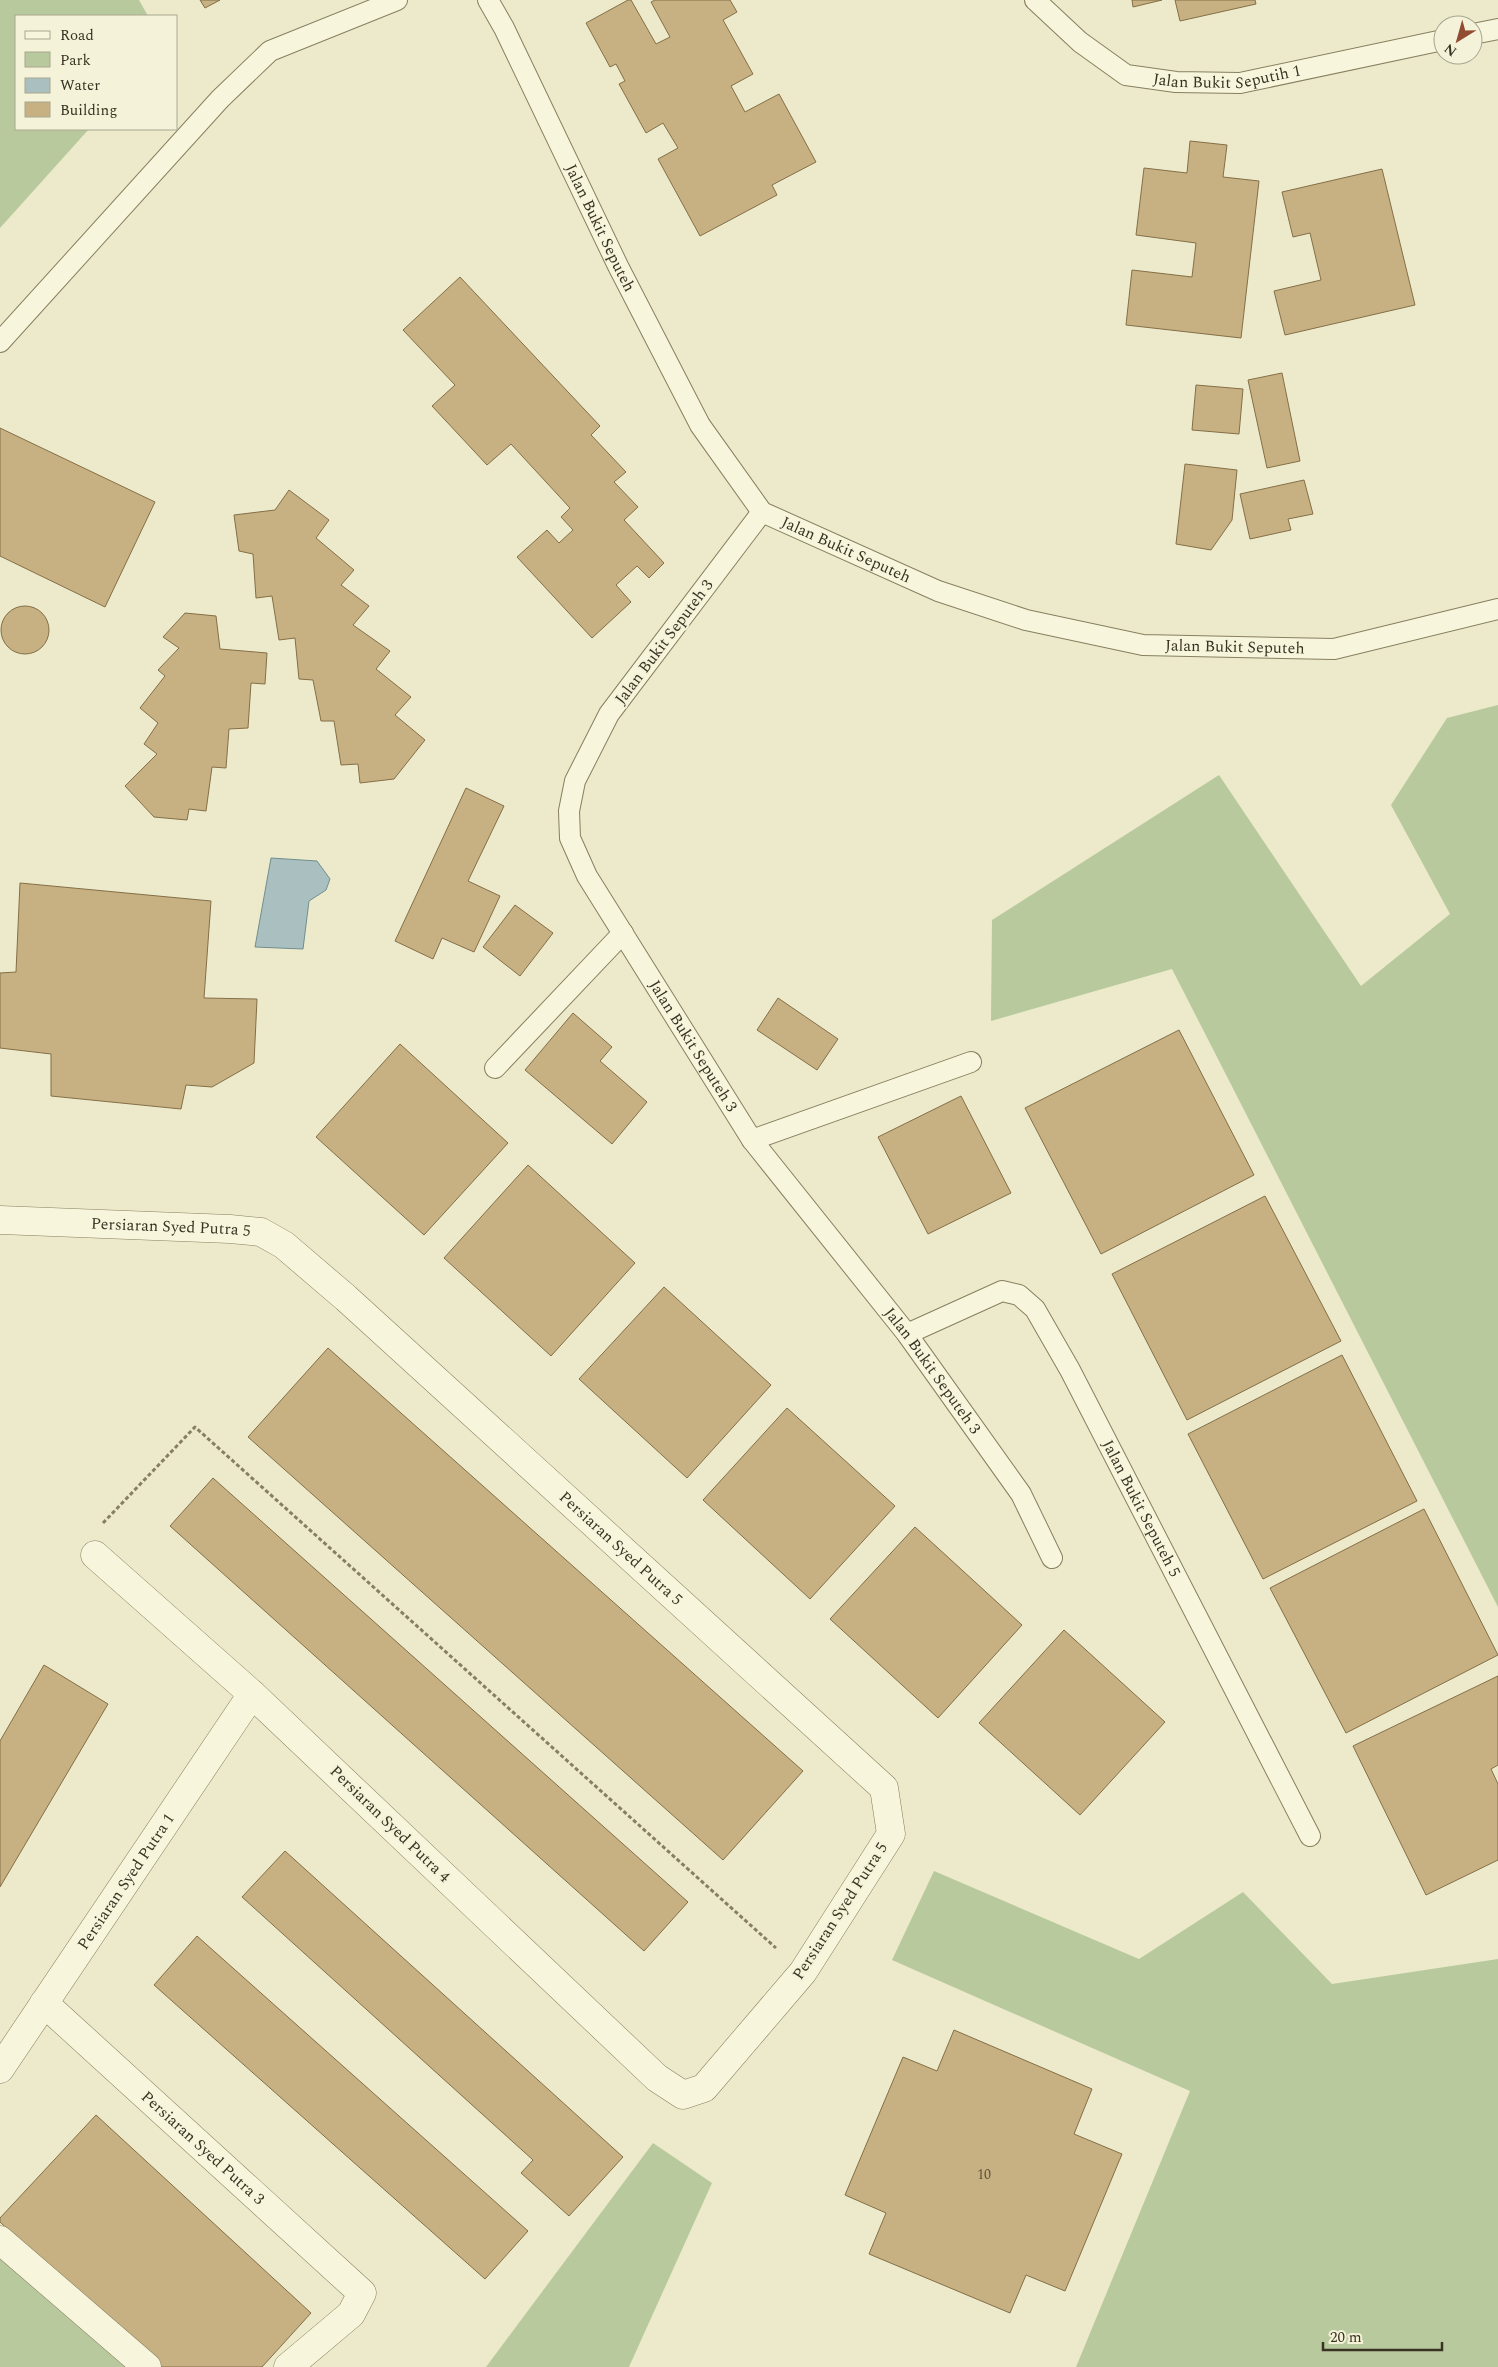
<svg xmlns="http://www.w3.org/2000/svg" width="1498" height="2367" viewBox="0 0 1498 2367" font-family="Spectral,serif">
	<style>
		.green { fill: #b9c99e }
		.water { fill: #aac0c0; stroke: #718e8f }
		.building { fill: #c7b183; stroke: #846f47 }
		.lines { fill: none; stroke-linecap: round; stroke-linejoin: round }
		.service-casing { stroke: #877f60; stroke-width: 22 }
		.minor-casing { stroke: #877f60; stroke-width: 29 }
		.path { stroke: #877f60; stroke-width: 3; stroke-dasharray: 4 2.5; stroke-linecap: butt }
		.service { stroke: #f7f6dd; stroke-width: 20 }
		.minor { stroke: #f7f6dd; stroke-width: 28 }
		.labels { text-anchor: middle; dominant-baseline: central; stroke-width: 4; stroke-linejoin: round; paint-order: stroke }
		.number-label { font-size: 14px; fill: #5c523a }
		.street-label { font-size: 16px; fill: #393322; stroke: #f4f3d9 }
	</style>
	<rect width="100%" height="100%" fill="#eceaca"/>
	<g class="green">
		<path d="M0,0h139l9,16h-132v113h73l-89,99z"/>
		<path d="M1498,705v902l-326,-638 -181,52 1,-101 227,-145 142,211 89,-72 -59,-109 56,-87z"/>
		<path d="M934,1871l205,88 104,-67 89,92 166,-25v408h-422l114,-276 -298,-131z"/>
		<path d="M653,2143l59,40 -83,184h-143z"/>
		<path d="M0,2256l138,111h-138z"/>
	</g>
	<path class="water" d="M271,858l46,3 13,18 -4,11 -17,11 -6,48 -48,-2z"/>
	<g class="building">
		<path d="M200,0h20l-15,8z"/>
		<path d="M628,0h3l25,44 14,-7 -19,-35 4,-2h75l7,12 -14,8 30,54 -22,12 14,26 34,-18 37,68 -44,23 5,10 -77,41 -42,-77 20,-11 -15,-25 -17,10 -27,-49 6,-3 -9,-17 -6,3 -24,-44z"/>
		<path d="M1132,0h30l-29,7z"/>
		<path d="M1175,0h80l1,4 -76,17z"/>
		<path d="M1190,141l37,4 -4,32 36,4 -18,157 -115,-13 6,-55 60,7 4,-34 -60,-8 8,-67 43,5z"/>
		<path d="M1382,169l33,136 -130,30 -11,-44 47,-11 -11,-47 -17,4 -11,-45z"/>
		<path d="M460,277l140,149 -9,9 35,37 -12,10 24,25 -14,13 40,43 -15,15 -12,-12 -21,19 15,17 -39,36 -75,-81 30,-27 12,13 14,-13 -12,-13 9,-9 -59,-64 -24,21 -55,-59 23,-21 -52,-55z"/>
		<path d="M1282,373l18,88 -33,7 -19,-88z"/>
		<path d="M1196,385l47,4 -4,45 -47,-4z"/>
		<path d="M0,428l155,74 -50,105 -105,-51z"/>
		<path d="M1185,464l52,6 -5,50 -21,30 -35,-6z"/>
		<path d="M1304,480l9,34 -25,5 3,11 -41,9 -10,-45z"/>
		<path d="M289,490l40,30 -13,18 38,32 -13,15 28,21 -16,19 37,26 -14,18 35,28 -16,18 30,25 -31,39 -34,4 -2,-19 -17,1 -7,-44h-13l-8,-41 -14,-1 -4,-41 -16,2 -7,-44 -16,2 -3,-44 -14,-3 -5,-36 41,-5z"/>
		<circle cx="25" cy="630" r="24"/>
		<path d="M185,613l31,3 4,33 47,4 -2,31 -14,-1 -3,45 -19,1 -3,39 -14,-1 -6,44 -17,-2 -2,11 -33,-3 -29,-31 32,-32 -13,-10 14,-21 -18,-15 25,-32 -7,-6 21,-22 -16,-11z"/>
		<path d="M466,788l38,18 -36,75 32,15 -26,56 -32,-14 -9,21 -38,-18z"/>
		<path d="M20,883l191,18 -7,97 53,1 -3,64 -42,24 -26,-2 -5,24 -130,-13v-42l-51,-6v-75l16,-1z"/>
		<path d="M515,905l38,28 -33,43 -37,-29z"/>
		<path d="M778,998l60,41 -21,31 -60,-40z"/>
		<path d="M573,1013l39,34 -12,14 47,41 -35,42 -87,-74z"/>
		<path d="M1179,1030l75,145 -153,79 -76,-146z"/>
		<path d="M400,1044l108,99 -84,92 -108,-98z"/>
		<path d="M961,1096l50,97 -83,41 -50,-97z"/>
		<path d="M528,1165l107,98 -84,93 -107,-98z"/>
		<path d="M1265,1196l76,145 -154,79 -75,-146z"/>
		<path d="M664,1287l107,98 -84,93 -108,-99z"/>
		<path d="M328,1348l475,423 -80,89 -475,-423z"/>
		<path d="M1342,1355l75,146 -154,78 -75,-145z"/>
		<path d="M787,1408l108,98 -85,93 -107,-99z"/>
		<path d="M213,1478l475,424 -44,49 -474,-425z"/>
		<path d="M1424,1509l74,146 -152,78 -76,-145z"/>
		<path d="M915,1527l107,98 -84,93 -108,-99z"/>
		<path d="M1064,1630l101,92 -85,93 -101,-92z"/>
		<path d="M44,1665l64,39 -108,183v-146z"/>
		<path d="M1498,1676v89l-7,4 7,15v76l-72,35 -73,-149z"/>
		<path d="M285,1851l338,306 -54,59 -48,-43 12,-13 -291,-263z"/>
		<path d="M197,1936l331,295 -43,48 -331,-294z"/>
		<path d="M954,2030l138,59 -18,45 48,20 -57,137 -39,-16 -16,38 -141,-59 17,-41 -41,-18 58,-138 34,14z"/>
		<path d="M96,2115l215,198 -49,54h-106l-156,-145v-4z"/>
	</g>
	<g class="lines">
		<defs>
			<g id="service">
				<path id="s1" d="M488,0l16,28 114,238 82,159 62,87 176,79 88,29 117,25 191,4 164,-40"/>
				<path id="s2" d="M1035,0l45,42 46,33 50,7 64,1 203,-43"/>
				<path d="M1473,34l25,-5"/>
				<path d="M0,342l220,-243 50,-48 127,-51"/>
				<path id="s3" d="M762,512l-153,202 -34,67 -6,30 1,27 17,38 165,264 155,194 114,160 31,64"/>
				<path d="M495,1068l128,-135"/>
				<path d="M752,1140l219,-78"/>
				<path id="s4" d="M907,1334l95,-43 17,4 16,14 35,61 240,466"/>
			</g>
			<g id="minor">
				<path id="s5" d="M0,1220l230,9 31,3 23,13 62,53 538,490 7,46 -88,138 -99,116 -21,7 -26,-17 -405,-384 -157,-139"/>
				<path id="s6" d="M44,2003l318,290 -11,21 -63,53"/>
				<path id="s7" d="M0,2069l252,-375"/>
				<path d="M0,2240l147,127"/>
			</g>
		</defs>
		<use href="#service" class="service-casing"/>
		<use href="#minor" class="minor-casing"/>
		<path class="path" d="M103,1523l92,-96 581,521"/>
		<use href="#service" class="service"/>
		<use href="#minor" class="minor"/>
	</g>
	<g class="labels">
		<g class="number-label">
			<text x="984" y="2174">10</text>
		</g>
		<g class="street-label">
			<text stroke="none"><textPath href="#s2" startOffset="220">Jalan Bukit Seputih 1</textPath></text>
			<text stroke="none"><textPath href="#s1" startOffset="254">Jalan Bukit Seputeh</textPath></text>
			<text stroke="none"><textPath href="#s1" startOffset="674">Jalan Bukit Seputeh</textPath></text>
			<text transform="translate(664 642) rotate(-53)">Jalan Bukit Seputeh 3</text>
			<text stroke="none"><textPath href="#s1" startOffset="1079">Jalan Bukit Seputeh</textPath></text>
			<text stroke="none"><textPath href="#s3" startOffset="628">Jalan Bukit Seputeh 3</textPath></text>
			<text stroke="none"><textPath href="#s5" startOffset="171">Persiaran Syed Putra 5</textPath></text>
			<text stroke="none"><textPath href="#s3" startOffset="1032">Jalan Bukit Seputeh 3</textPath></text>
			<text stroke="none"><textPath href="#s4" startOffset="369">Jalan Bukit Seputeh 5</textPath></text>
			<text stroke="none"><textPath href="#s5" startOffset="741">Persiaran Syed Putra 5</textPath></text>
			<text transform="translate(390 1824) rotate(44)">Persiaran Syed Putra 4</text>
			<text stroke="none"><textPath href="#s7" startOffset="226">Persiaran Syed Putra 1</textPath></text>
			<text transform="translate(840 1911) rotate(-57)">Persiaran Syed Putra 5</text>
			<text stroke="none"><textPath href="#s6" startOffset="215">Persiaran Syed Putra 3</textPath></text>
		</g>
	</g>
	<rect x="15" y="15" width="162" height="115" fill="#f4f3d9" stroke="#a9a690"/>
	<rect x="25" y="31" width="25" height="8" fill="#f7f6dd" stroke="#a9a690"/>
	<text x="60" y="40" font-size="15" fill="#393322">Road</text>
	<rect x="25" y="52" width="25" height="15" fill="#b9c99e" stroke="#a9a690"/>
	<text x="60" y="65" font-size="15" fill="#393322">Park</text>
	<rect x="25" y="78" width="25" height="15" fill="#aac0c0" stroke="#a9a690"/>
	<text x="60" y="90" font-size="15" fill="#393322">Water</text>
	<rect x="25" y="102" width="25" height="15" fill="#c7b183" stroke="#a9a690"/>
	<text x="60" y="115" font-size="15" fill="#393322">Building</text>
	<g transform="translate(1458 40) rotate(217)"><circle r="24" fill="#f4f3d9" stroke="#a9a690"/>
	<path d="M0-4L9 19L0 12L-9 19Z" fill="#914c34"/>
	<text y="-8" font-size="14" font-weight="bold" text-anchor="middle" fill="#393322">N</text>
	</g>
	<path d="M1323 2342v8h119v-8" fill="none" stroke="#393322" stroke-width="2.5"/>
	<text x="1330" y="2342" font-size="15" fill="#393322" stroke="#f4f3d9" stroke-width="4" paint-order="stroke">20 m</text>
</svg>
